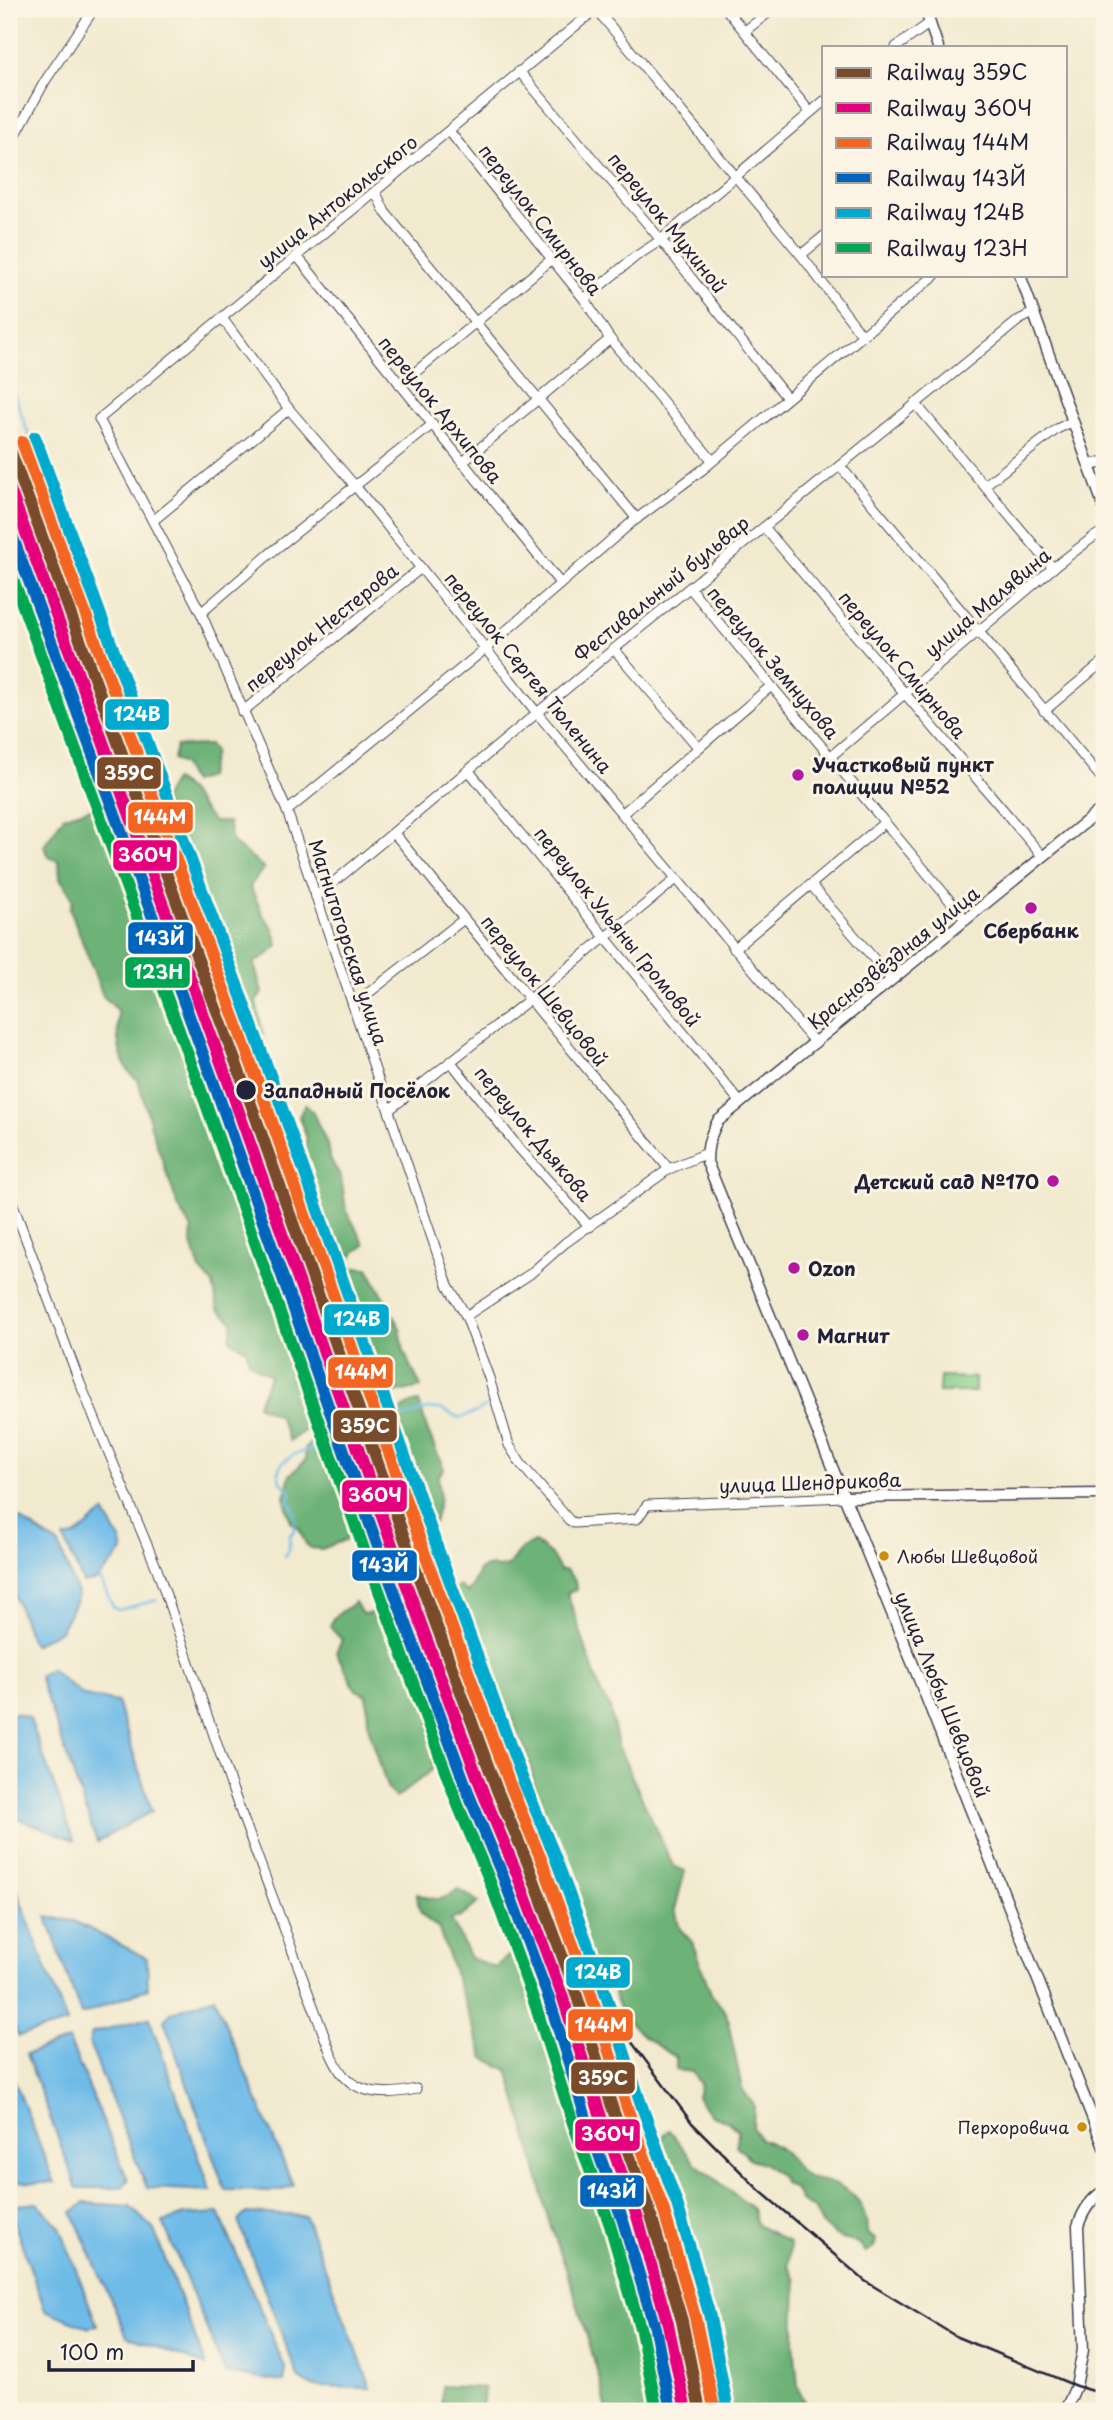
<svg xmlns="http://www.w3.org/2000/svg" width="1113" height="2420" viewBox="0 0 1113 2420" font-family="'Playpen Sans',sans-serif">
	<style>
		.green { fill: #87cf8b; stroke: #547863; stroke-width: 2 }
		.forest { fill: #6db277; stroke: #486a59; stroke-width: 2 }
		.water { fill: #6ebbe8; stroke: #486e92; stroke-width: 2 }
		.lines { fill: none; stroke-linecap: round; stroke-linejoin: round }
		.stream { stroke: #6ebbe8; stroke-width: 2.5 }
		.minor-casing { stroke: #414051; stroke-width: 11 }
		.tertiary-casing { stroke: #414051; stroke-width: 13 }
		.minor { stroke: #fff; stroke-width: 9 }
		.tertiary { stroke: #fff; stroke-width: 10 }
		.rail { stroke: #22223b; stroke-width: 2.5 }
		.rail-1-casing { stroke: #fcf5e5; stroke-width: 18 }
		.rail-2-casing { stroke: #fcf5e5; stroke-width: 18 }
		.rail-3-casing { stroke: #fcf5e5; stroke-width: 18 }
		.rail-4-casing { stroke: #fcf5e5; stroke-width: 18 }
		.rail-5-casing { stroke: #fcf5e5; stroke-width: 18 }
		.rail-6-casing { stroke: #fcf5e5; stroke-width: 18 }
		.rail-1 { stroke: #7a4b2a; stroke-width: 12 }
		.rail-2 { stroke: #e5007d; stroke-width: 12 }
		.rail-3 { stroke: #f26522; stroke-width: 12 }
		.rail-4 { stroke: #0065bd; stroke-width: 12 }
		.rail-5 { stroke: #00a9ce; stroke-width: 12 }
		.rail-6 { stroke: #00a651; stroke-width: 12 }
		.poi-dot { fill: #b5179e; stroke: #fcf5e5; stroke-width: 2.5 }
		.stop-dot { fill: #22223b; stroke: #fcf5e5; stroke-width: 2.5 }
		.bus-dot { fill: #cc8c0c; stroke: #fcf5e5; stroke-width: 2.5 }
		.labels { text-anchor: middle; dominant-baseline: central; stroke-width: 6; stroke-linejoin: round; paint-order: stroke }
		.bus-label { font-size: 17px; fill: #22223b; stroke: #fcf5e5; text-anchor: start }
		.street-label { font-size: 19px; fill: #22223b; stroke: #fcf5e5 }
		.poi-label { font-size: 19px; font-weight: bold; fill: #22223b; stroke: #fcf5e5; text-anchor: start }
		.stop-label { font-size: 19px; font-weight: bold; fill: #22223b; stroke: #fcf5e5; text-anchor: start }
		.line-badge { stroke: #fcf5e5; stroke-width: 2.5 }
		.badge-label { font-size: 19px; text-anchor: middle; font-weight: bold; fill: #fff }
	</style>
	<rect width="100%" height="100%" fill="#fcf5e5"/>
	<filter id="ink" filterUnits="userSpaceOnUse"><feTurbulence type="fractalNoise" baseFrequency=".0143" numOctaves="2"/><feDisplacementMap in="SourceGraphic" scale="14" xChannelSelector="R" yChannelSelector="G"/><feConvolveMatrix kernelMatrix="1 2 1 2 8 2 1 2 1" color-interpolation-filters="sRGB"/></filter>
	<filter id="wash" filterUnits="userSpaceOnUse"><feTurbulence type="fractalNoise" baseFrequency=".00686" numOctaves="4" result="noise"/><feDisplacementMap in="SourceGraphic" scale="28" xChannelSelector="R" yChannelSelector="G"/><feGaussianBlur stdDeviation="1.57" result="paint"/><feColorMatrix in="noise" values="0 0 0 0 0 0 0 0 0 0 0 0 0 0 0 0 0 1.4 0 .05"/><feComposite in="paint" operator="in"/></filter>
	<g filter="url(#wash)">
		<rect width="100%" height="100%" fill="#f2eacf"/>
		<path class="green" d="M940,1377l35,1v14h-36z"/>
		<g class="forest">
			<path d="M209,745l5,7 -6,25 -16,5 -9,-17 -10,-6 3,-13z"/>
			<path d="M174,780c18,9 25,28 40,42h14l4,20 32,26 -14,18 13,29 10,13 5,17 -8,8 -16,10 8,30 -6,8 8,38 -8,4 -7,-10 -4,-16 -23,-53 -9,-36 -11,-7 -3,-25 -9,-13 -2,-17 -25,-67z"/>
			<path d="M99,806l12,27 28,44 193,529 2,31 -10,2 -12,-13 -23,15 -10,-25 -22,-11 13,-29 -21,-14 -3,-13 -16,-9 3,-18 -15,-13 -5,-25 -13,-14 -9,-29 1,-12 -14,-23 -25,-73 -15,-53c-20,-13 -22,-46 -20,-69l-15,-15 -33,-87 3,-10 -13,-21 -1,-17 -10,-4 -5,-11 20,-30z"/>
			<path d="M305,1104l8,9 14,31 2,13 12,20 5,33 19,35 -10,7 -6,9 4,7h15l32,60 4,24 17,35 -36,8 -8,-14 -3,-16 -35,-85 -4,-23 -9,-12 -22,-58 -6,-25 9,-23 -8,-22z"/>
			<path d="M419,1402l9,30 16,37 -6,7 2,22 -6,25h-6l-4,-5 -37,-96 22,-18z"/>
			<path d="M314,1440l5,6 3,12 17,-6 12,4c13,26 23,52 30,80l-6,8 -15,-10 -38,15 -11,-1 -5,-4 -7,-16 -8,-6 -7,-25 6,-22 16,-15 -1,-12z"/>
			<path d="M534,1542l18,14 8,14h6l9,11 1,9 -9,3 34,100 9,15 8,38 55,120 12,5 -10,38 5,20 12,13 20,54 14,16 16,77 12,16 -1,23 7,11c28,8 27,22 46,37 5,3 15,4 21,6 27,7 40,23 40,51l9,7 -2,7 -8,6 -7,-10 -17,-4 -19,-13 -9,-18 -13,-6 -7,-14 -10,-5 -4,-7 -16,-13 -14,-4 -13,-13 1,-15 -11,-10 -16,-5 -14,-19 3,-13 -8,-12 -16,-2v-13c-22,-12 -51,-31 -60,-56 -5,-14 -1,-23 -6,-37l-19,-1 -28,-64 -30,-87 2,-24 -7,-34 -29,-62 -11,-5 -10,-17 -28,-79 9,-5 9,7 12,-24 11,-3 7,2 10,-2 13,-17z"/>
			<path d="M355,1602l7,12 14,-1 31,-7 37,94 -10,36 4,29 -42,33 -8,-8 -20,-64 -1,-31 -11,-5 -20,-38 6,-12 -12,-13 3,-9z"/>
			<path d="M458,1889l21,13 -18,15 -10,2 19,39 25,9 16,-13 22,10 16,32 34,90 -8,29 20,40 30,33 12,46 18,46 3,38 8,21 13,72h-72l-8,-34 -28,-94 -23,-65 -11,-47 -29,-101 -24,-12 -46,-131c-15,-8 -21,-16 -21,-33 18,7 26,8 41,-5z"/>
			<path d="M669,2130l26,33 58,46 4,16 33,18 -2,22 8,15 -2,63 4,43 10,25h-105l-14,-91 -18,-50 -22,-71 9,-12 -12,-29 -3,-21 17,2z"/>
			<path d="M442,2386l42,2 -2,23h-41z"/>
		</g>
		<g class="water">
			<path d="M9,1505l5,10 45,30 19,51 -17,34 -28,15 -24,-64z"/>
			<path d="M104,1512l16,28 3,11 -26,29 -14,3 -19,-45 11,-2z"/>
			<path d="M50,1669l34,27 33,6 35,109 -55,31 -58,-166z"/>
			<path d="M15,1713l14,4 45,123 -65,-25v-98z"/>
			<path d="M9,1887l8,4 50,132 -49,13 -9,-25z"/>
			<path d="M47,1917l27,4 73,37 1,30 -67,27z"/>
			<path d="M214,1997l79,188 -12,6 -56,-1 -61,-170 8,-8z"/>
			<path d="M149,2018l62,173 -64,-3 -58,-145 3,-10z"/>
			<path d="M69,2040l59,140 -6,8h-45l-51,-134z"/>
			<path d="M9,2067l46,116 -46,-1z"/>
			<path d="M37,2203l23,24 37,98 -8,3 -44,-18 -36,-102v-2z"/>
			<path d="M85,2203l45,3 24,24 52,136 -79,-30 -55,-124z"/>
			<path d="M219,2213l67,157 -2,12 -59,-9 -62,-151 22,-7z"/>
			<path d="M246,2213l59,3 66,172 -57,-1 -15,-8 -61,-158z"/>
		</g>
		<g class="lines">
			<g class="stream">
				<path d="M9,380l60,166 5,32 34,69"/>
				<path d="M285,1556l4,-5 1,-16 5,-5c0,-10 1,-21 -6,-29l2,-9 -11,-11 -2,-9 4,-9 11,-8 41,-12 93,-34h13l20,9 17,-6 16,-10"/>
				<path d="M99,1576l14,31 5,3 39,-10"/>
			</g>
		</g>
	</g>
	<g filter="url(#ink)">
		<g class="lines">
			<defs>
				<g id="minor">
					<path d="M596,9l-497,410 102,194 86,198 161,474 18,31 23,62 20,67 12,19 48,56 5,3 63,-4 10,-14 198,-8"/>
					<path d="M596,9l205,246 61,80"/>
					<path d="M726,9l84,103"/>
					<path d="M745,31l28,-22"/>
					<path d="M896,47l34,-24"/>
					<path d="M519,71l142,169 126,158"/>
					<path d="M449,131l135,168 26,40 102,121"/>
					<path d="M9,147l36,-66 49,-72"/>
					<path d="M376,193l9,19 252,307"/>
					<path d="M801,255l23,-19"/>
					<path d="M297,256l263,327"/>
					<path d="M584,299l51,-42 26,-17 163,-139"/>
					<path d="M222,318l67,91 67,78 181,226 278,330"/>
					<path d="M400,385l152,-126"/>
					<path d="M915,403l138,165"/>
					<path d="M462,463l148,-124"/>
					<path d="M840,466l264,315"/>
					<path d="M985,485l72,-56 16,-8"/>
					<path d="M154,520l135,-111"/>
					<path d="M764,527l279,330"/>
					<path d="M690,588l276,332"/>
					<path d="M201,613l72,-62 160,-127"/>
					<path d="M614,649l84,98"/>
					<path d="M1044,711l60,-50"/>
					<path d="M242,712l179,-144"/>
					<path d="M830,757l223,-189 39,-30 12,-7"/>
					<path d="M469,771l271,331"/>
					<path d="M287,811l198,-162 146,-126 71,-53 233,-195"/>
					<path d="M623,813l148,-127"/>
					<path d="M394,833l275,336"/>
					<path d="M811,885l81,95"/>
					<path d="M316,897l298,-248 405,-329 14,-7"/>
					<path d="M734,949l150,-126"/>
					<path d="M353,1005l111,-86"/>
					<path d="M451,1062l67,85 72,80"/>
					<path d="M389,1110l141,-111 145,-119"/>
					<path d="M9,1194l71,189 77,186 76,222 98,263c4,8 8,18 15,24 18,18 48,16 70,11"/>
					<path d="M466,1316l64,-42 35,-31 104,-74 38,-16"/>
				</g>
				<g id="tertiary">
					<path d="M925,9l13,38"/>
					<path d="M1020,275l84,232"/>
					<path d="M1089,465l15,-3"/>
					<path d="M1104,807l-386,314c-8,14 -11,25 -11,41l214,522 183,463"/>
					<path d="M845,1497l259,-3"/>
					<path d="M1065,2411l11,-25 7,-36 -5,-124c5,-15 12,-27 26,-35"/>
				</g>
			</defs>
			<use href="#minor" class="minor-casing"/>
			<use href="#tertiary" class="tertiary-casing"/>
			<use href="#minor" class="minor"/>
			<use href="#tertiary" class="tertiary"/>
			<path class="rail" d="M485,1716l63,166 44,93 30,54 70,94 66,66 107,92 92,56 119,49 28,8"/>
			<defs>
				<path id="rail-1" d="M9,447l237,643 164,464 87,236 31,74 47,126 38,120 37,102 32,109 18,90"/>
				<path id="rail-2" d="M9,487l224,608 164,464 87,236 31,74 47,126 38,119 37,102 31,108 18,87"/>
				<path id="rail-3" d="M22,442l237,643 164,464 87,236 31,74 47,126 38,120 37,103 32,109 19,91"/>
				<path id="rail-4" d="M9,527l211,573 164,464 87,236 31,74 47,125 37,119 37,103 32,107 16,83"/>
				<path id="rail-5" d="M35,437l237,643 164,464 87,236 31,74 47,126 39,121 37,103 32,109 18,93"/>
				<path id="rail-6" d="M9,568l197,536 165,465 87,236 31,74 46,125 38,119 37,102 31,106 16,80"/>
			</defs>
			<use href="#rail-1" class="rail-1-casing"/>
			<use href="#rail-2" class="rail-2-casing"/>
			<use href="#rail-3" class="rail-3-casing"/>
			<use href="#rail-4" class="rail-4-casing"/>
			<use href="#rail-5" class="rail-5-casing"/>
			<use href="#rail-6" class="rail-6-casing"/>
			<use href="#rail-1" class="rail-1"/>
			<use href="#rail-2" class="rail-2"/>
			<use href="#rail-3" class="rail-3"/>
			<use href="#rail-4" class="rail-4"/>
			<use href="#rail-5" class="rail-5"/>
			<use href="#rail-6" class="rail-6"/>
		</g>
	</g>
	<g class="poi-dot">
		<circle cx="798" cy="775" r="7"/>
		<circle cx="1031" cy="908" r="7"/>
		<circle cx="1053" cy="1181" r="7"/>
		<circle cx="794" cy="1268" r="7"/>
		<circle cx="803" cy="1335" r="7"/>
	</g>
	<circle class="stop-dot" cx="246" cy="1090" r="11"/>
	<g class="bus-dot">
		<circle cx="884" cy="1556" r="6"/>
		<circle cx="1082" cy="2127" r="6"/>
	</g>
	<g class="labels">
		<g class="bus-label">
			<text x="897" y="1556">Любы Шевцовой</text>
			<text x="1069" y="2127" text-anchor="end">Перхоровича</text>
		</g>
		<g class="street-label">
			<text transform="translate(337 201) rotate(-39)">улица Антокольского</text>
			<text transform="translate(541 219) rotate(52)">переулок Смирнова</text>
			<text transform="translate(668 222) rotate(51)">переулок Мухиной</text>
			<text transform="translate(441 409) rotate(51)">переулок Архипова</text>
			<text transform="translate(661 588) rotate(-39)">Фестивальный бульвар</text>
			<text transform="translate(987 602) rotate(-40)">улица Малявина</text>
			<text transform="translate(321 627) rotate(-39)">переулок Нестерова</text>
			<text transform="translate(774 662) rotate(50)">переулок Земнухова</text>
			<text transform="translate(903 664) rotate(50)">переулок Смирнова</text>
			<text transform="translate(529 672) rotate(51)">переулок Сергея Тюленина</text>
			<text transform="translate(618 926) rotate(51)">переулок Ульяны Громовой</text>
			<text transform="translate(349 942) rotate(72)">Магнитогорская улица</text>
			<text transform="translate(893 957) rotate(-39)">Краснозвёздная улица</text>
			<text transform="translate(545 990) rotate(51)">переулок Шевцовой</text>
			<text transform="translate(534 1133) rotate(50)">переулок Дьякова</text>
			<text transform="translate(810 1482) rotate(-2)">улица Шендрикова</text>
			<text transform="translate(943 1694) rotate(68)">улица Любы Шевцовой</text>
		</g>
		<g class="poi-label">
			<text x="812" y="764">Участковый пункт<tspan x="812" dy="22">полиции №52</tspan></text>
			<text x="1031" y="930" text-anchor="middle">Сбербанк</text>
			<text x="1039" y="1181" text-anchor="end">Детский сад №170</text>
			<text x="808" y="1268">Ozon</text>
			<text x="817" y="1335">Магнит</text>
		</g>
		<g class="stop-label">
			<text x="264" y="1090">Западный Посёлок</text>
		</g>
	</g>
	<g class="line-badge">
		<rect x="104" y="698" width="66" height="33" rx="7" fill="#00a9ce"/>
		<rect x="96" y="756" width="66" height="34" rx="7" fill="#7a4b2a"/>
		<rect x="127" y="801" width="67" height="33" rx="7" fill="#f26522"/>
		<rect x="112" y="839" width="66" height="33" rx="7" fill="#e5007d"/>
		<rect x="127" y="921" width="67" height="34" rx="7" fill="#0065bd"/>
		<rect x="124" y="956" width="67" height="33" rx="7" fill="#00a651"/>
		<rect x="323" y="1303" width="67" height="33" rx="7" fill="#00a9ce"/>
		<rect x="327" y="1356" width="67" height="33" rx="7" fill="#f26522"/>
		<rect x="332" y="1409" width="66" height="34" rx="7" fill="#7a4b2a"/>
		<rect x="341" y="1479" width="67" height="34" rx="7" fill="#e5007d"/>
		<rect x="351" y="1549" width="67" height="33" rx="7" fill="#0065bd"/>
		<rect x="565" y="1956" width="66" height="33" rx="7" fill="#00a9ce"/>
		<rect x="567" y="2008" width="67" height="34" rx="7" fill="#f26522"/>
		<rect x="570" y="2061" width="66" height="34" rx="7" fill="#7a4b2a"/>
		<rect x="574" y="2118" width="67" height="34" rx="7" fill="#e5007d"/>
		<rect x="579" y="2174" width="66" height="34" rx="7" fill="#0065bd"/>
	</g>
	<g class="badge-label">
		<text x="137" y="721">124В</text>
		<text x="129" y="780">359С</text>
		<text x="160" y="824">144М</text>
		<text x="145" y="862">360Ч</text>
		<text x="160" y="945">143Й</text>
		<text x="158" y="979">123Н</text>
		<text x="357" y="1326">124В</text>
		<text x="361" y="1379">144М</text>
		<text x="365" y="1433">359С</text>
		<text x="375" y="1502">360Ч</text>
		<text x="384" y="1572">143Й</text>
		<text x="598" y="1979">124В</text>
		<text x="601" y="2032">144М</text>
		<text x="603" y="2085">359С</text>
		<text x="608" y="2141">360Ч</text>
		<text x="612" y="2198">143Й</text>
	</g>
	<rect width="1113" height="2420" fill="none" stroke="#fcf5e5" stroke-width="35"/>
	<rect x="822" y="46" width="245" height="231" fill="#fcf5e5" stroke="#a5a1a1" stroke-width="2"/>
	<rect x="836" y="68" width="35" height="10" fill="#7a4b2a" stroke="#a5a1a1" stroke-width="2"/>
	<text x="886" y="80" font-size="21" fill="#22223b">Railway 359С</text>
	<rect x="836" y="103" width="35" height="10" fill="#e5007d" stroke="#a5a1a1" stroke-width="2"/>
	<text x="886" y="116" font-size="21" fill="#22223b">Railway 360Ч</text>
	<rect x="836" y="138" width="35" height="10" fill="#f26522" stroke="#a5a1a1" stroke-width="2"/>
	<text x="886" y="150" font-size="21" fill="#22223b">Railway 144М</text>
	<rect x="836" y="173" width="35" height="10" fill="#0065bd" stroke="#a5a1a1" stroke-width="2"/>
	<text x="886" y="186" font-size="21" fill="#22223b">Railway 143Й</text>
	<rect x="836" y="208" width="35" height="10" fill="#00a9ce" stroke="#a5a1a1" stroke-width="2"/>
	<text x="886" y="220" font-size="21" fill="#22223b">Railway 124В</text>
	<rect x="836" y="243" width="35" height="10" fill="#00a651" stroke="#a5a1a1" stroke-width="2"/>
	<text x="886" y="256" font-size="21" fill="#22223b">Railway 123Н</text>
	<path d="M49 2360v10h144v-10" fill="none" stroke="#22223b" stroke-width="3.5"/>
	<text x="60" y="2360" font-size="21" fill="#22223b" stroke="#fcf5e5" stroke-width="5" paint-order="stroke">100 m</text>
</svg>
